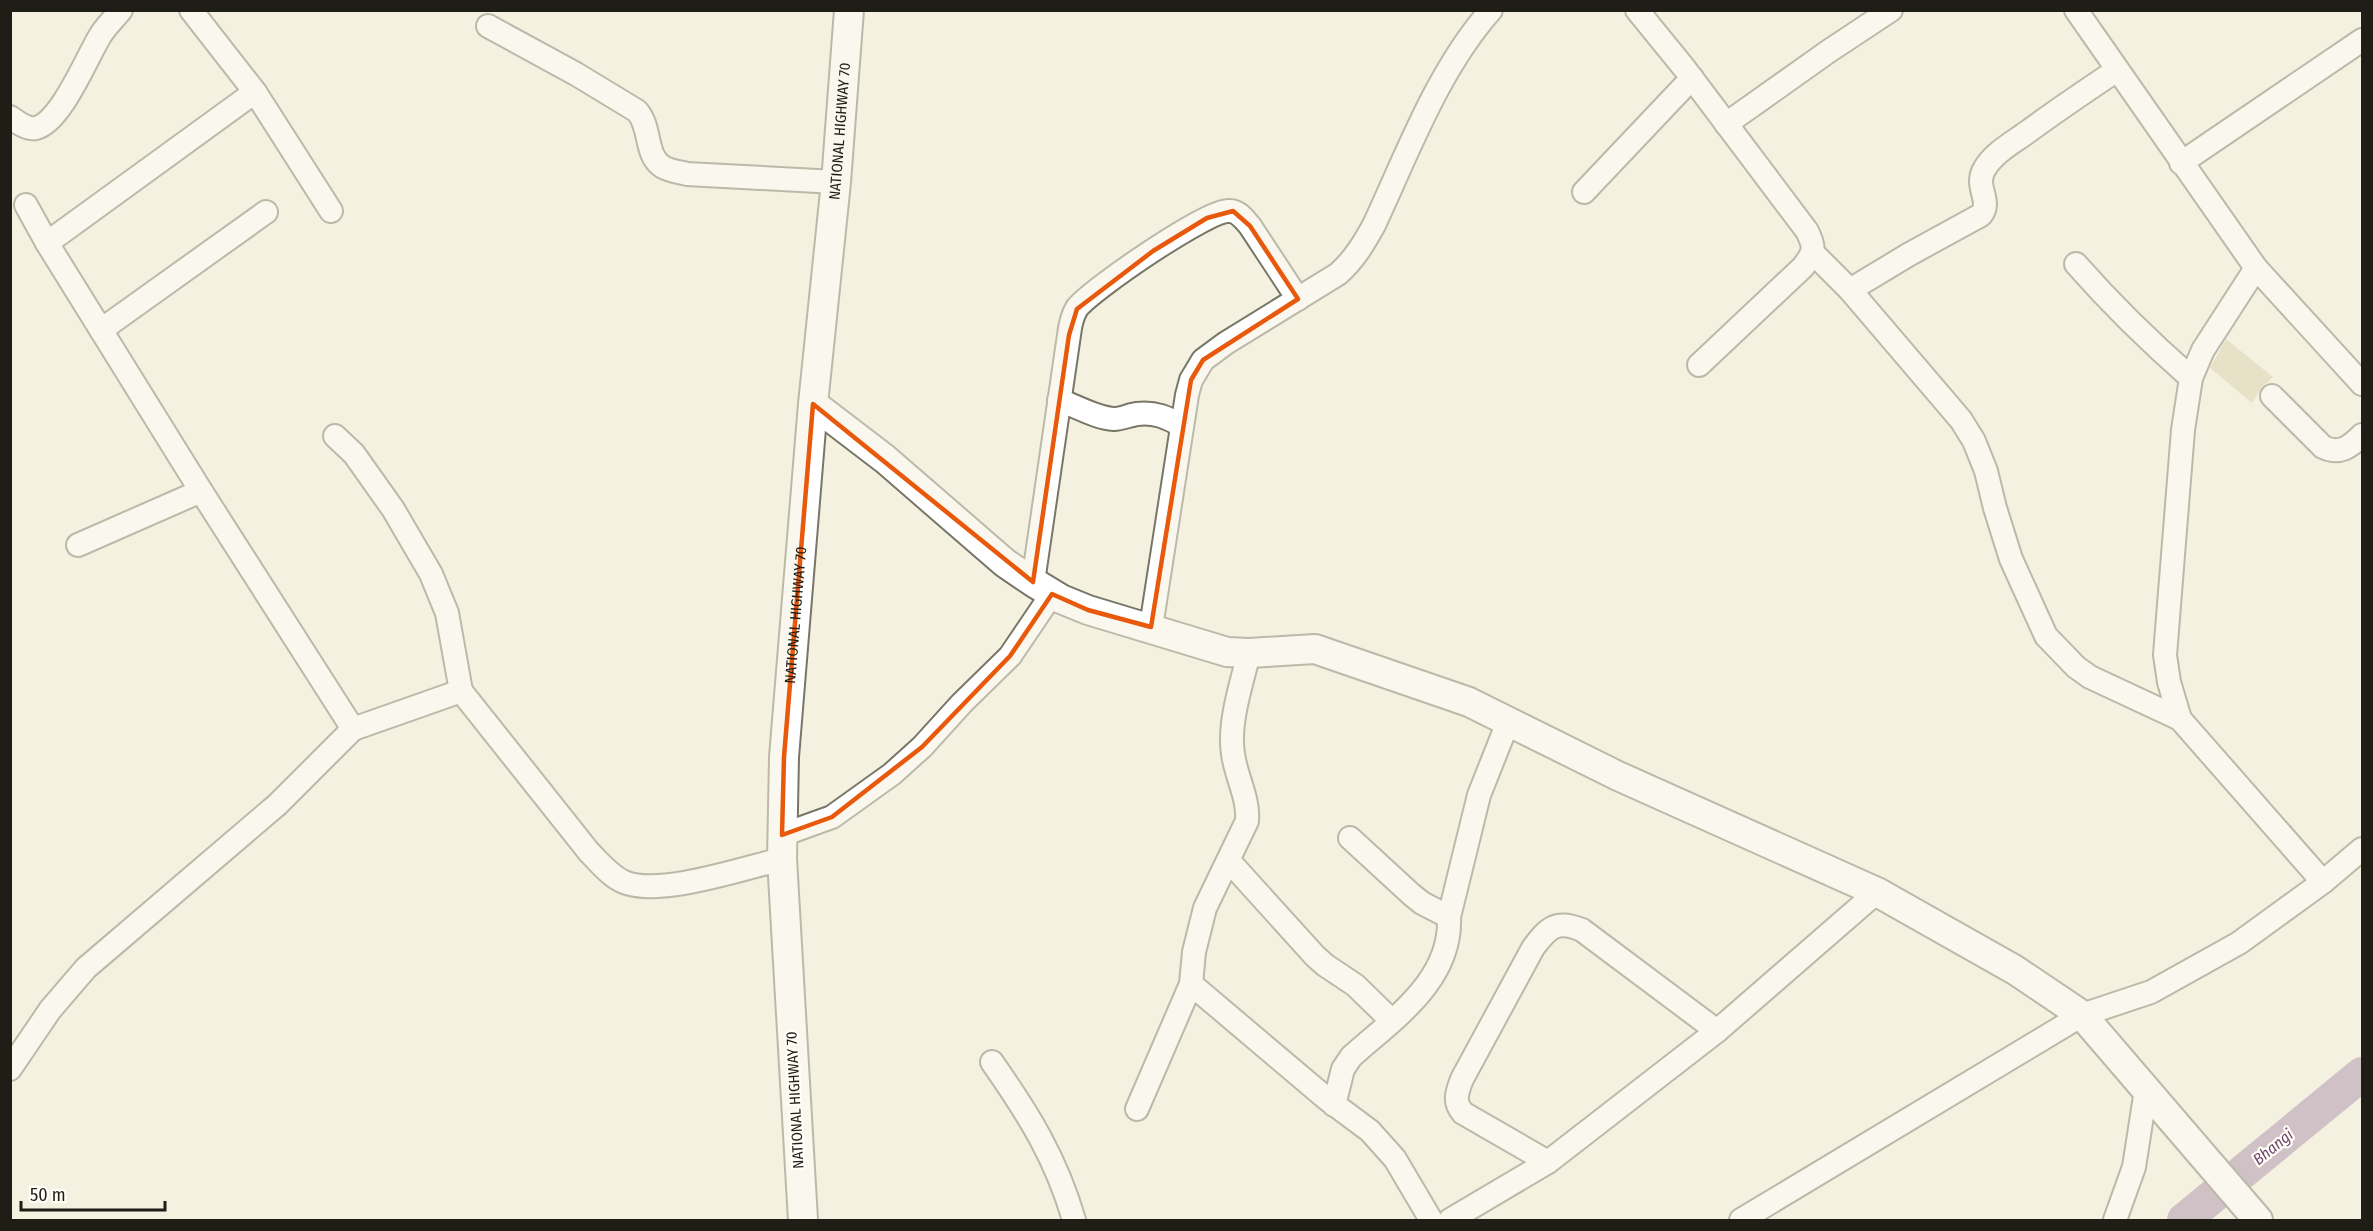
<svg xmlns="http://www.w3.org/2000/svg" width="2373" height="1231" viewBox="0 0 2373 1231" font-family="'Fira Sans Condensed',sans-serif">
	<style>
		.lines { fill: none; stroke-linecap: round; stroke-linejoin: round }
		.river { stroke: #a388a5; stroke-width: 34 }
		.building { fill: #d7d0a9 }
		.minor-casing { stroke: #787667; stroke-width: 26 }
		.major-casing { stroke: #787667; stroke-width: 32 }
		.minor { stroke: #fff; stroke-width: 22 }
		.major { stroke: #fff; stroke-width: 28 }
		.marked { fill: none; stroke: #e8590c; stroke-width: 4.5; stroke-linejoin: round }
		.labels { text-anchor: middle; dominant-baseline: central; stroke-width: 4.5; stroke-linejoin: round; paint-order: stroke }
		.street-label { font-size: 15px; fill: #1e1d16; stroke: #fffef7 }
		.water-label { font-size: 16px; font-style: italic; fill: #6e4771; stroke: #fffef7 }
	</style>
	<rect width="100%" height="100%" fill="#f4f1e0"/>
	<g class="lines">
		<path class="river" d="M2184,1220l178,-146"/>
	</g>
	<path class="building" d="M2226,339l47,38 -11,10 -10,16 -42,-35z"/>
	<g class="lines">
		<defs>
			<g id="minor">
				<path d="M191,10l64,82 76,119"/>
				<path d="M1637,10l48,59 122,162c9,18 7,21 -4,36l-104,98"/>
				<path d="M2076,10l180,258 -53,82 -12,28 -8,52 -18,225 4,27 11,37 143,163"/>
				<path d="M488,26l88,48 61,37c15,17 7,44 26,56 7,4 16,5 24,7l149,8"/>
				<path d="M10,117c7,5 17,13 26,11 25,-6 51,-71 64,-92 5,-9 14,-17 21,-26"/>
				<path d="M1726,124l103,-73 62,-41"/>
				<path d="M2181,163l181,-123"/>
				<path d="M1584,192l108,-114"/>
				<path d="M47,243l208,-151"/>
				<path d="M1813,253l37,37 111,130 13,21 12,30 9,37 16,51 35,77 30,31 14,10 90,42"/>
				<path d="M2076,264c36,41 74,78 115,114"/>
				<path d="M2256,268l106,116"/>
				<path d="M1850,290l58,-35 73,-40c12,-15 -8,-28 4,-47 9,-15 27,-25 41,-35 30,-22 61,-43 91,-63"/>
				<path d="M101,330l165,-118"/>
				<path d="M2272,396l51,51c17,8 27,0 39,-12"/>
				<path d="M1059,400c17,6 37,18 55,19 8,0 15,-4 23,-5 18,-2 30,3 45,12"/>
				<path d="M335,436l19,18 39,55 38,65 16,39 14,78 -108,38"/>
				<path d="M78,545l123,-54"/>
				<path d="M1033,582l36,-247c1,-9 3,-19 8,-27 15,-19 129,-97 151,-97 10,-1 16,8 22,15l48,73"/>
				<path d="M1151,627l36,-232 4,-15 12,-20 23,-17 112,-69c16,-14 26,-31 36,-49 34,-73 64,-155 117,-215"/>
				<path d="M461,691l128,161c10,10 21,24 35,30 35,15 120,-14 158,-23"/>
				<path d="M782,835l50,-18 60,-43 30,-27 40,-44 48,-47 42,-62"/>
				<path d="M1350,838l62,57 10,8 27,14 30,-122 29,-73"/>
				<path d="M1229,861l86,95 10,9 30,20 37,36"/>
				<path d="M1191,984l136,115 43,32 25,28 36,61"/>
				<path d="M992,1062c37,53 64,96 82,158"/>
				<path d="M10,1069l40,-59 36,-42 192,-164 75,-75 -152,-238 -154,-248 -21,-38"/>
				<path d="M1334,1105l9,-36 8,-12c42,-38 101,-76 98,-140"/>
				<path d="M1137,1109l54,-125 3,-32 11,-44 42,-87c2,-23 -11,-44 -14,-67 -5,-31 9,-72 16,-101"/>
				<path d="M1548,1162l-85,-49c-10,-11 -6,-21 -1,-34l71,-131c15,-20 23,-29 49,-18l135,101"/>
				<path d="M1450,1220l98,-58 169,-131 160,-139"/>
				<path d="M1741,1220l341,-205 69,-23 88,-49 84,-61 39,-33"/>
				<path d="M2115,1220l19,-53 12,-77"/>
			</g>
			<g id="major">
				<path d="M813,404l72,55 120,104 28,19 28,17 27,11 139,42 22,1 66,-4 154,53 149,74 259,116 138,78 67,45 176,205"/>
				<path id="s1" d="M803,1220l-21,-361 2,-102 29,-353 23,-222 13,-172"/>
			</g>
		</defs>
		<use href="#minor" class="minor-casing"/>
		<use href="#major" class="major-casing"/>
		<use href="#minor" class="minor"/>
		<use href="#major" class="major"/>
	</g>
	<path d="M0 0H2373V1231H0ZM1233,211l17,15 48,73 -95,61 -12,20 -40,247 -63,-17 -36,-16 -42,62 -88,91 -90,70 -50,18 2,-78 29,-353 220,178 36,-247 8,-26 76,-58 54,-33z" fill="#f4f1e0" fill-opacity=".55" fill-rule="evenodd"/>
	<path class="marked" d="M1233,211l17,15 48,73 -95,61 -12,20 -40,247 -63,-17 -36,-16 -42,62 -88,91 -90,70 -50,18 2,-78 29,-353 220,178 36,-247 8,-26 76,-58 54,-33z"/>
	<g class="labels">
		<g class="street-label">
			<text stroke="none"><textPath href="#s1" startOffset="1092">NATIONAL HIGHWAY 70</textPath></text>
			<text stroke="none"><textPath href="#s1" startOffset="606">NATIONAL HIGHWAY 70</textPath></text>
			<text transform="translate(795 1100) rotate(-93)">NATIONAL HIGHWAY 70</text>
		</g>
		<g class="water-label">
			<text transform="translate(2273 1147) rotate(-39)">Bhangi</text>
		</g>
	</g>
	<rect width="2373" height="1231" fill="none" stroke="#1e1d16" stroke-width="24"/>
	<path d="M21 1201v9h144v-9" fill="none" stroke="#1e1d16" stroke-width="3"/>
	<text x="30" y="1201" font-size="18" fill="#1e1d16" stroke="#fffef7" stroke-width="4.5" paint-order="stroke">50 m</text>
</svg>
